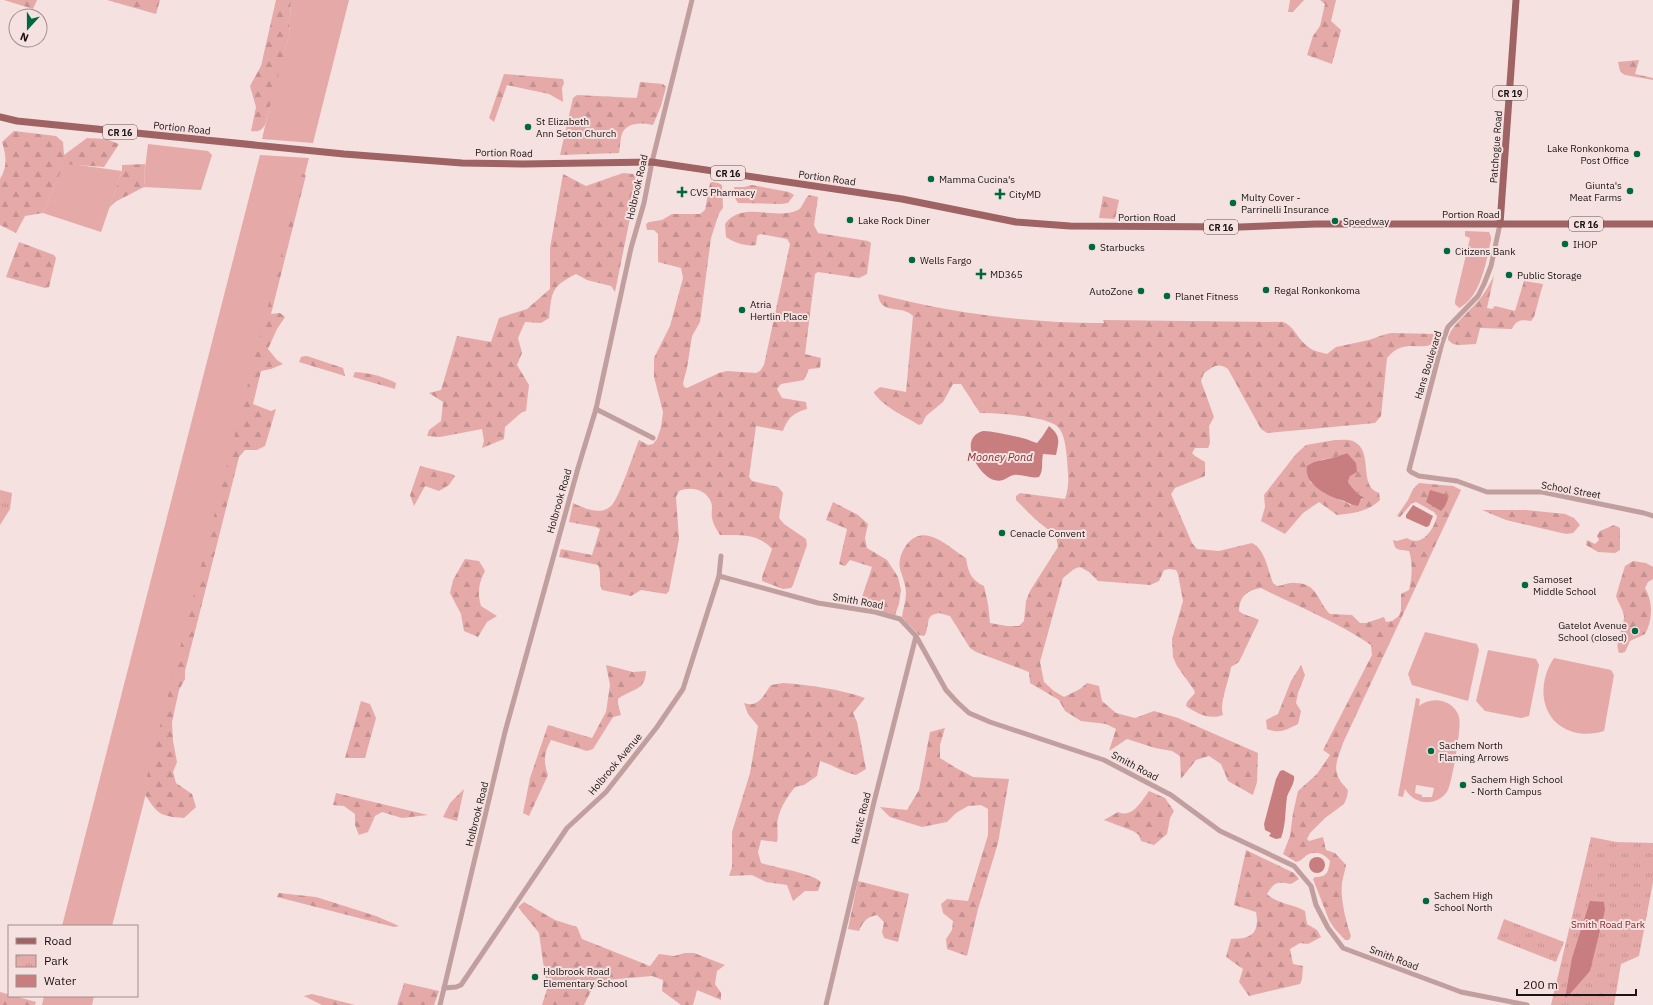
<svg xmlns="http://www.w3.org/2000/svg" width="1653" height="1005" viewBox="0 0 1653 1005" font-family="'IBM Plex Sans',sans-serif">
	<style>
		.grass { fill: #e5a9a8; fill-rule: evenodd }
		.forest { fill: url(#forest-firs); fill-rule: evenodd }
		.park { fill: url(#park-tufts) }
		.water { fill: #c87e7e }
		.lines { fill: none; stroke-linecap: round; stroke-linejoin: round }
		.tertiary { stroke: #c29f9f; stroke-width: 5 }
		.primary { stroke: #9f6363; stroke-width: 7 }
		.poi-dot { fill: #00683e; stroke: #f5e1e0; stroke-width: 1.5 }
		.labels { text-anchor: middle; dominant-baseline: central; stroke-width: 4; stroke-linejoin: round; paint-order: stroke }
		.shield { fill: #f5e1e0; stroke: #5c5251; stroke-width: 1 }
		.shield-label { font-size: 9px; font-weight: bold; fill: #1b1414 }
		.poi-label { font-size: 10px; fill: #1b1414; stroke: #f5e1e0; text-anchor: start }
		.street-label { font-size: 10px; fill: #1b1414; stroke: #f5e1e0 }
		.park-label { font-size: 10px; fill: #81282f; stroke: #f5e1e0 }
		.water-label { font-size: 11px; font-style: italic; fill: #882e34; stroke: #f5e1e0 }
	</style>
	<defs>
		<pattern id="forest-firs" width="22" height="20" patternUnits="userSpaceOnUse"><rect width="22" height="20" fill="#e5a9a8"/><path d="M5 1l3.5 6h-7zM16 11l3.5 6h-7z" fill="#c49190"/></pattern>
		<pattern id="park-tufts" width="24" height="20" patternUnits="userSpaceOnUse"><rect width="24" height="20" fill="#e5a9a8"/><path d="M3 7l-1-3M5 7V3M7 7l1-3M15 17l-1-3M17 17v-4M19 17l1-3" fill="none" stroke="#c49190"/></pattern>
	</defs>
	<rect width="100%" height="100%" fill="#f5e1e0"/>
	<g class="grass">
		<path d="M291,0h58l-36,143 -51,-4 12,-51 15,-53z"/>
		<path d="M148,144l60,7 4,4 -11,35 -57,-3 1,-19z"/>
		<path d="M260,155l49,3 -197,768h-50z"/>
		<path d="M64,163l58,8 -21,61 -58,-19z"/>
		<path d="M1465,231l24,1 2,5v3c-5,22 -10,57 -32,68l-4,-4v-3l15,-63 -5,-2z"/>
		<path d="M1425,632l52,12 2,6 -11,51 -56,-16 -4,-11z"/>
		<path d="M1488,650l48,9 3,6 -10,51 -8,2 -36,-7 -9,-10z"/>
		<path d="M1554,658l57,12 3,5 -10,56c-10,3 -21,4 -31,1 -33,-10 -37,-48 -19,-74z"/>
		<path d="M1416,698l4,1 -1,7c6,-5 15,-7 23,-5 8,2 15,8 17,16 3,9 -7,64 -11,73 -10,17 -33,16 -43,-1l-2,8 -5,-1zM1416,785l18,3 -2,9h-10v-2l-7,-2z"/>
		<path d="M44,996h50l-2,9h-50z"/>
	</g>
	<g class="forest">
		<path d="M4,0h33l-4,9z"/>
		<path d="M107,0h53l-4,14z"/>
		<path d="M276,0h15l-2,35 -24,90c-4,6 -7,7 -14,6l5,-24 -6,-21 11,-20z"/>
		<path d="M1290,0h14l-11,12h-5z"/>
		<path d="M1320,0h16l-5,21 10,9 -9,34 -25,-9 6,-19 7,-10 5,-22z"/>
		<path d="M1639,60l-4,14 18,4v2l-28,-5 -5,-4 -2,-9z"/>
		<path d="M504,74l59,5 1,4 -2,5 1,14 -14,-8 -42,-9 -13,37 -5,-4z"/>
		<path d="M640,82l23,2 3,3 -5,19 -8,19c-12,-3 -29,-3 -32,12 -1,6 -1,10 -2,16l-59,2 13,-57 4,-3 59,3 1,-1z"/>
		<path d="M14,131l42,5 7,6 1,13 23,-17 19,1 13,5 -15,23 -40,-3 -21,49 -18,3 -9,17 -16,-8v-46c8,-13 6,-24 2,-37z"/>
		<path d="M145,164l-1,23 -29,15 -6,6 13,-37v-6z"/>
		<path d="M623,173l10,1 7,9 -11,40 -14,69 -4,-6 -24,-6 -11,-6c-25,13 -24,17 -27,44l-8,5 -16,-1 -7,16 4,15 -5,12 12,20 -3,26 -4,1 -17,15 -1,12 -22,9 2,-7 -2,-12 -42,8 -13,-1 2,-6 12,-9 2,-19 -14,-9 12,-3 16,-54 34,6 8,-24 28,-9 23,-20v-41l13,-74 23,12z"/>
		<path d="M302,174l4,1 -35,139 9,-1 5,4 -8,12 -9,20 9,11 6,4 -12,5 -10,2 -8,33 18,7 5,-2 -11,37 -8,4h-12l-6,7 -54,214v8l-6,11 -7,32 1,19 4,21 -4,10 3,11 16,11 4,13 -12,11c-27,-2 -26,-5 -41,-26z"/>
		<path d="M712,182l6,1 4,2 1,23 -4,5 -8,25 -11,84 -8,14 -5,32 -4,15 1,4 3,1 32,-15 8,-2 29,2 4,-2 4,-6 26,-121 -3,-5 -27,-5 -3,2 -1,9c-9,2 -24,-3 -30,-8l-1,-13c18,-24 50,-3 73,-14 5,-3 6,-11 11,-15l9,2 -4,28 4,8 50,8 3,2 -4,31 -8,4 -41,-6 -3,2 -10,80 16,4 -1,10 -11,1 -5,11 -23,4 -4,5 5,9 24,4 1,7c-12,3 -20,9 -24,22l-27,-5 -7,51 3,4 26,6 5,6 -4,25 5,6 22,15 1,6 -14,40 -2,3 -8,1 -21,-8v-4l10,-28c-14,-16 -32,-14 -52,-14 -3,-5 -7,-11 -8,-17 -1,-5 1,-11 -1,-16 -5,-13 -21,-16 -32,-11l-3,6 3,42 -10,52 -3,3 -25,-4 -10,6 -29,-6c-4,-8 0,-17 -4,-25l-39,-8 2,-8 31,6 8,-26 -4,-2 -27,-5 4,-19c11,5 27,13 38,3 8,-7 23,-54 28,-66l9,5 5,-1 4,-5 4,-12 2,-15 -9,-35v-19l16,-32 13,-48 -2,-10 -23,-6v-28l-4,-4h-7l-1,-6 3,-2 13,-2 10,-6h28l5,-4 5,-27z"/>
		<path d="M752,185l37,7 5,3 -6,8 -7,1 -43,-1 -3,-5 -1,-11h10z"/>
		<path d="M1103,196l16,4 -4,19 -16,-1z"/>
		<path d="M19,242l35,13 2,3 -7,29 -4,1 -39,-11z"/>
		<path d="M1494,276l-7,32 5,1 3,-3 20,5 9,-30 19,3 -9,33 -3,4c-10,-2 -15,-1 -19,8l-32,-1 -4,16 -17,1 -6,-1 -5,-4c0,-12 23,-30 31,-40 6,-7 10,-15 15,-24z"/>
		<path d="M878,294c72,19 148,29 222,29h4l-1,-3 180,2c11,4 14,16 23,23 6,6 13,7 21,9l9,-7 33,-7 14,-5 8,-2 46,1 2,3c-10,16 -25,5 -39,11 -6,2 -9,6 -13,10l-6,58 -6,7 -108,10 -6,-4 -33,-60c-11,-7 -14,-2 -24,4l-3,8 13,36 -5,9 1,17 -2,5h-13l-3,5 3,3 10,6v14l-30,12 -4,6 21,49 5,6 22,2 33,-8c13,6 16,27 21,40l4,3c6,0 12,-4 18,-3 23,0 22,18 35,31l22,1 8,8h6l18,-6 2,5 6,-1 7,-5 2,-6v-16l8,-4c3,-11 4,-28 0,-39 -10,-2 -14,1 -16,-11l4,1 10,-3c15,10 27,-9 30,-22l-3,-4 -18,-10 -4,1 -12,14 -3,-1 11,-16 5,-11 6,-6 34,3 8,4 -118,253c-7,21 -13,29 5,47l-1,7 -3,7 -19,14 -15,15 -3,6 2,2 14,-4 3,13 9,3 11,12c-1,6 -3,12 -4,18 -2,15 4,39 9,53l-2,4h-4l-11,-12 -5,-8 -16,-41 2,-2c12,0 13,-4 15,-16 -5,-7 -15,-11 -23,-6 -4,3 -6,6 -11,7l-13,-8 7,-18 3,-23 5,-22 19,-17 13,-19 -7,-5 49,-95 -1,-10c-31,-22 -76,-40 -110,-57 -14,2 -22,9 -22,23 6,5 13,5 20,9l-20,42 -8,5c-2,14 -12,36 -8,48 -14,5 -25,-1 -37,-9l1,-4 8,-9 -1,-3 -17,-24 -4,-9 -1,-18 11,-38 -5,-27 -2,-4 -7,-1 -5,1 -5,11 -9,4 -52,-4 -9,-9 -9,-5 -6,2 -11,9 -23,84 4,20 10,9 10,6 16,-8 7,-6 12,3 3,15 14,12 19,5 19,-7 24,7 80,35 -1,29 -4,13 -25,-14 -7,-17 -12,-8 -13,4 -15,19 -1,-23 -8,-5 -17,-3 -28,-9 -18,12 7,-22 -10,-5 -25,-3 -16,-10 -6,-11 -29,-17 -1,-11 -53,-20 -6,-4 -20,-32 -11,-3 -7,2 -3,3 -3,15 -2,3 -5,-1 -17,-18c1,-8 4,-16 4,-24 0,-8 -4,-17 -6,-24 -2,-9 2,-19 8,-26 18,-20 40,4 58,15 2,14 5,22 18,28l4,18 2,19 17,3h12l5,-5 2,-20 4,-10 28,-44 -2,-11 -21,-17 -19,-19v-4l4,-3 45,6c5,-15 3,-25 2,-40 -1,-9 -2,-25 -9,-32 -11,-11 -62,-14 -78,-14l-19,-29h-8l-10,18 -17,14 -4,8 -3,1c-13,-8 -39,-20 -45,-33l6,-5 26,5 7,-76c-11,-12 -33,0 -35,-22z"/>
		<path d="M307,356l36,12 2,8 -46,-14 2,-5z"/>
		<path d="M355,372c15,1 27,4 41,11l-1,6 -42,-12z"/>
		<path d="M1335,440c5,0 13,-1 18,1 22,10 4,45 26,52l1,7c-12,12 -27,13 -43,15l-18,-13 -16,11 -18,21 -24,-13 4,-14 -1,-12 32,-41 10,-9zM1347,453l3,23 -2,6 4,7 13,9 -15,7c-4,-4 -10,-4 -15,-7 -9,-5 -17,-10 -25,-16l11,-22 11,-2z"/>
		<path d="M420,466l32,8 3,2 -6,9 -10,6 -14,-5 -11,20 -4,-11z"/>
		<path d="M833,502l25,13 10,9 -3,14 2,10 20,12 11,17 3,13 -2,14 -4,11 -36,-9 13,-39 -22,-7 -5,6 -6,-2 8,-35 -21,-9z"/>
		<path d="M1482,510h44l39,4 9,4 6,7 -7,8 -7,1 -60,-14z"/>
		<path d="M1614,525l6,3v22l-5,3 -17,-1 -12,-7 1,-5 8,4 4,-4 -2,-4 3,-5z"/>
		<path d="M465,559l14,2 6,10c-6,11 -8,22 -4,35l16,10 -10,6 -9,15 -14,-6 -3,-17 -11,-21 3,-13z"/>
		<path d="M1633,561l13,2 7,4v12l-5,3 -3,6c8,13 8,32 0,46l-15,7 -5,11 -6,1c-5,-13 5,-24 5,-37 -1,-7 -6,-13 -8,-20l9,-30z"/>
		<path d="M606,665l27,7 13,-1c-1,21 -14,17 -28,28v5l3,11 -8,2 -20,32 -6,2 -36,-11c-7,13 -8,21 -3,35l-19,41 -6,-3 7,-35 18,-53 44,13 14,-26 4,-27z"/>
		<path d="M1301,665l4,10 -7,18 -2,10 5,8 -3,13c-12,6 -18,10 -31,5l-1,-9 12,-6 13,-33z"/>
		<path d="M783,683c27,2 56,6 82,15l-12,15 4,9 9,47 -10,6c-13,-3 -23,-10 -36,-14l-3,15 -13,9 -9,2c-7,9 -15,20 -17,32 -2,6 1,15 -1,23l-16,-2 -3,12 3,11c15,5 50,10 60,19l-3,9h-13l-12,10 -6,-16 -21,-3 -14,-7 -23,1 3,-9v-35l18,-59 8,-47 -10,-12 -4,-11c15,5 19,-7 27,-18z"/>
		<path d="M361,701l9,3 6,14 -11,40h-20z"/>
		<path d="M945,728l-5,17v13l16,10 17,9 36,2 -11,64 -20,66 -11,47 -20,-7 -1,-10 6,-9 1,-9 -10,-8 -2,-9 6,-5 21,2 20,-66v-26l-7,-4 -13,1 -12,7 -9,9 -25,5 -32,-10 -10,-10 27,3 12,-20 11,-58z"/>
		<path d="M464,789l-7,32 -14,-4 7,-14z"/>
		<path d="M1149,791l16,7 9,13 -4,7 -3,16 -13,11 -13,-4 -2,-6 -6,-4 -29,-11 14,-8c15,7 24,-12 31,-21z"/>
		<path d="M336,793l92,22 -26,3 -20,-6 -7,4 -7,16 -9,3 -4,-10v-11l-11,-8 -11,-1z"/>
		<path d="M1246,850l48,23 5,6 -8,5c-14,-2 -16,-3 -24,10 10,10 26,10 38,17l2,13 10,6 4,7 -13,7 -8,-1 -10,6 3,15 10,2 -1,13 -2,5 -51,12 -10,-14 4,-13 -17,-12 5,-18c20,0 29,-5 25,-27l-22,-7z"/>
		<path d="M858,881l51,13 -11,48 -14,-4 -2,-6 2,-10 -7,-7c-11,2 -14,7 -18,16l-11,-2z"/>
		<path d="M279,893l37,4 60,19 23,10 -5,1 -117,-30z"/>
		<path d="M524,902l31,18 22,7 5,12 68,27 9,-12 15,2 11,-3h9l31,12 -8,6 -2,13 6,9v7l-24,-10 -4,15h-12l-19,-14 1,-11 -11,-4 -45,4 -15,9 -8,16h-42l6,-19 -3,-10 -6,-43 -21,-26z"/>
		<path d="M404,983l35,8 -5,14h-37z"/>
		<path d="M0,992l36,10 -1,3h-35z"/>
		<path d="M312,994l43,11h-33l-18,-9z"/>
	</g>
	<g class="park">
		<path d="M0,490l12,3 -2,16 -10,16z"/>
		<path d="M1591,837l25,5 37,1v39l-14,74 -18,8 -7,41h-63z"/>
		<path d="M1504,919l60,23 -8,20 -59,-23z"/>
	</g>
	<g class="water">
		<path d="M1049,426c12,10 10,15 7,29l-13,-1c-2,10 1,15 -4,23 -8,2 -17,-3 -25,-2 -7,1 -10,8 -20,5 -16,-5 -37,-42 -11,-49 4,-1 37,6 43,8 4,1 6,3 11,4l5,-6z"/>
		<path d="M1347,453l9,10 1,9 -7,4 -2,6c5,8 10,12 17,16l-4,1 -3,7c-5,-1 -8,-2 -12,-4 -3,-2 -6,-2 -9,-3 -14,-6 -33,-16 -30,-33l7,-4 18,-4z"/>
		<path d="M1430,490l17,5 1,4 -3,7 -4,5 -15,-9z"/>
		<path d="M1413,505l20,11 -4,10 -3,1 -20,-9v-3z"/>
		<path d="M1283,770l11,6c1,8 -5,14 -7,21 -2,14 -1,28 -6,41l-5,1 -7,-3 2,-3 -6,-3 -1,-6 12,-45 4,-8z"/>
		<circle cx="1317" cy="865" r="8"/>
		<path d="M1590,901l14,1 1,8 -15,61 -21,24 -4,3 7,-40z"/>
	</g>
	<g class="lines">
		<g class="tertiary">
			<path d="M1500,224l-9,42 -7,18 -6,12 -30,31 -6,16 -33,127 2,2 8,4 38,5 30,11h55l102,21 9,3"/>
			<path d="M596,409l57,29"/>
			<path d="M719,576l99,27 57,9 25,7 16,17 30,54 11,12 12,11 21,9 114,38 67,35 49,36 74,35 17,20 5,19 12,23 15,20 118,44 66,13"/>
			<path d="M444,988l12,-1 5,-2 106,-157 39,-36 51,-65 26,-38 36,-113 2,-20"/>
			<path d="M440,1005l65,-273 73,-264 18,-59 35,-161 13,-45 8,-41 40,-162"/>
			<path d="M826,1005l48,-203 42,-166"/>
		</g>
		<g class="primary">
			<path d="M0,117l17,4 327,33 118,9 61,1 129,-2 250,37 114,23 54,4 170,1 76,-3h337"/>
			<path d="M1500,224l16,-224"/>
		</g>
	</g>
	<g class="poi-dot">
		<circle cx="528" cy="127" r="4"/>
		<circle cx="1637" cy="154" r="4"/>
		<circle cx="931" cy="179" r="4"/>
		<circle cx="1630" cy="191" r="4"/>
		<path d="M680 186h4v4h4v4h-4v4h-4v-4h-4v-4h4z"/>
		<path d="M998 188h4v4h4v4h-4v4h-4v-4h-4v-4h4z"/>
		<circle cx="1233" cy="203" r="4"/>
		<circle cx="850" cy="220" r="4"/>
		<circle cx="1335" cy="221" r="4"/>
		<circle cx="1565" cy="244" r="4"/>
		<circle cx="1092" cy="247" r="4"/>
		<circle cx="1447" cy="251" r="4"/>
		<circle cx="912" cy="260" r="4"/>
		<path d="M979 268h4v4h4v4h-4v4h-4v-4h-4v-4h4z"/>
		<circle cx="1509" cy="275" r="4"/>
		<circle cx="1266" cy="290" r="4"/>
		<circle cx="1141" cy="291" r="4"/>
		<circle cx="1167" cy="296" r="4"/>
		<circle cx="742" cy="310" r="4"/>
		<circle cx="1002" cy="533" r="4"/>
		<circle cx="1525" cy="585" r="4"/>
		<circle cx="1635" cy="631" r="4"/>
		<circle cx="1431" cy="751" r="4"/>
		<circle cx="1463" cy="785" r="4"/>
		<circle cx="1426" cy="901" r="4"/>
		<circle cx="535" cy="977" r="4"/>
	</g>
	<g class="labels">
		<g class="shield">
			<rect x="1493" y="86" width="34" height="14" rx="3"/>
			<rect x="103" y="125" width="34" height="14" rx="3"/>
			<rect x="711" y="166" width="34" height="14" rx="3"/>
			<rect x="1569" y="217" width="34" height="14" rx="3"/>
			<rect x="1204" y="220" width="34" height="14" rx="3"/>
		</g>
		<g class="shield-label">
			<text x="1510" y="93">CR 19</text>
			<text x="120" y="132">CR 16</text>
			<text x="728" y="173">CR 16</text>
			<text x="1586" y="224">CR 16</text>
			<text x="1221" y="227">CR 16</text>
		</g>
		<g class="poi-label">
			<text x="536" y="121">St Elizabeth<tspan x="536" dy="12">Ann Seton Church</tspan></text>
			<text x="1629" y="148" text-anchor="end">Lake Ronkonkoma<tspan x="1629" dy="12">Post Office</tspan></text>
			<text x="939" y="179">Mamma Cucina's</text>
			<text x="1622" y="185" text-anchor="end">Giunta's<tspan x="1622" dy="12">Meat Farms</tspan></text>
			<text x="690" y="192">CVS Pharmacy</text>
			<text x="1009" y="194">CityMD</text>
			<text x="1241" y="197">Multy Cover -<tspan x="1241" dy="12">Parrinelli Insurance</tspan></text>
			<text x="858" y="220">Lake Rock Diner</text>
			<text x="1343" y="221">Speedway</text>
			<text x="1573" y="244">IHOP</text>
			<text x="1100" y="247">Starbucks</text>
			<text x="1455" y="251">Citizens Bank</text>
			<text x="920" y="260">Wells Fargo</text>
			<text x="990" y="274">MD365</text>
			<text x="1517" y="275">Public Storage</text>
			<text x="1274" y="290">Regal Ronkonkoma</text>
			<text x="1133" y="291" text-anchor="end">AutoZone</text>
			<text x="1175" y="296">Planet Fitness</text>
			<text x="750" y="304">Atria<tspan x="750" dy="12">Hertlin Place</tspan></text>
			<text x="1010" y="533">Cenacle Convent</text>
			<text x="1533" y="579">Samoset<tspan x="1533" dy="12">Middle School</tspan></text>
			<text x="1627" y="625" text-anchor="end">Gatelot Avenue<tspan x="1627" dy="12">School (closed)</tspan></text>
			<text x="1439" y="745">Sachem North<tspan x="1439" dy="12">Flaming Arrows</tspan></text>
			<text x="1471" y="779">Sachem High School<tspan x="1471" dy="12">- North Campus</tspan></text>
			<text x="1434" y="895">Sachem High<tspan x="1434" dy="12">School North</tspan></text>
			<text x="543" y="971">Holbrook Road<tspan x="543" dy="12">Elementary School</tspan></text>
		</g>
		<g class="street-label">
			<text transform="translate(182 128) rotate(6)">Portion Road</text>
			<text transform="translate(1496 147) rotate(-86)">Patchogue Road</text>
			<text transform="translate(504 153) rotate(1)">Portion Road</text>
			<text transform="translate(827 178) rotate(8)">Portion Road</text>
			<text transform="translate(637 187) rotate(-77)">Holbrook Road</text>
			<text x="1471" y="214">Portion Road</text>
			<text x="1147" y="217">Portion Road</text>
			<text transform="translate(1428 365) rotate(-73)">Hans Boulevard</text>
			<text transform="translate(1571 490) rotate(10)">School Street</text>
			<text transform="translate(559 501) rotate(-74)">Holbrook Road</text>
			<text transform="translate(858 601) rotate(10)">Smith Road</text>
			<text transform="translate(615 764) rotate(-50)">Holbrook Avenue</text>
			<text transform="translate(1135 766) rotate(28)">Smith Road</text>
			<text transform="translate(477 814) rotate(-76)">Holbrook Road</text>
			<text transform="translate(861 818) rotate(-76)">Rustic Road</text>
			<text transform="translate(1394 958) rotate(21)">Smith Road</text>
		</g>
		<g class="park-label">
			<text x="1608" y="924">Smith Road Park</text>
		</g>
		<g class="water-label">
			<text x="1000" y="457">Mooney Pond</text>
		</g>
	</g>
	<rect x="8" y="925" width="130" height="72" fill="#f5e1e0" stroke="#9e8f8e"/>
	<rect x="16" y="938" width="20" height="6" fill="#9f6363" stroke="#9e8f8e"/>
	<text x="44" y="945" font-size="12" fill="#1b1414">Road</text>
	<rect x="16" y="955" width="20" height="12" fill="url(#park-tufts)" stroke="#9e8f8e"/>
	<text x="44" y="965" font-size="12" fill="#1b1414">Park</text>
	<rect x="16" y="975" width="20" height="12" fill="#c87e7e" stroke="#9e8f8e"/>
	<text x="44" y="985" font-size="12" fill="#1b1414">Water</text>
	<g transform="translate(28 28) rotate(201)"><circle r="19" fill="#f5e1e0" stroke="#9e8f8e"/>
	<path d="M0-3L7 15L0 10L-7 15Z" fill="#00683e"/>
	<text y="-6" font-size="11" font-weight="bold" text-anchor="middle" fill="#1b1414">N</text>
	</g>
	<path d="M1517 989v6h119v-6" fill="none" stroke="#1b1414" stroke-width="2"/>
	<text x="1523" y="989" font-size="12" fill="#1b1414" stroke="#f5e1e0" stroke-width="3" paint-order="stroke">200 m</text>
</svg>
